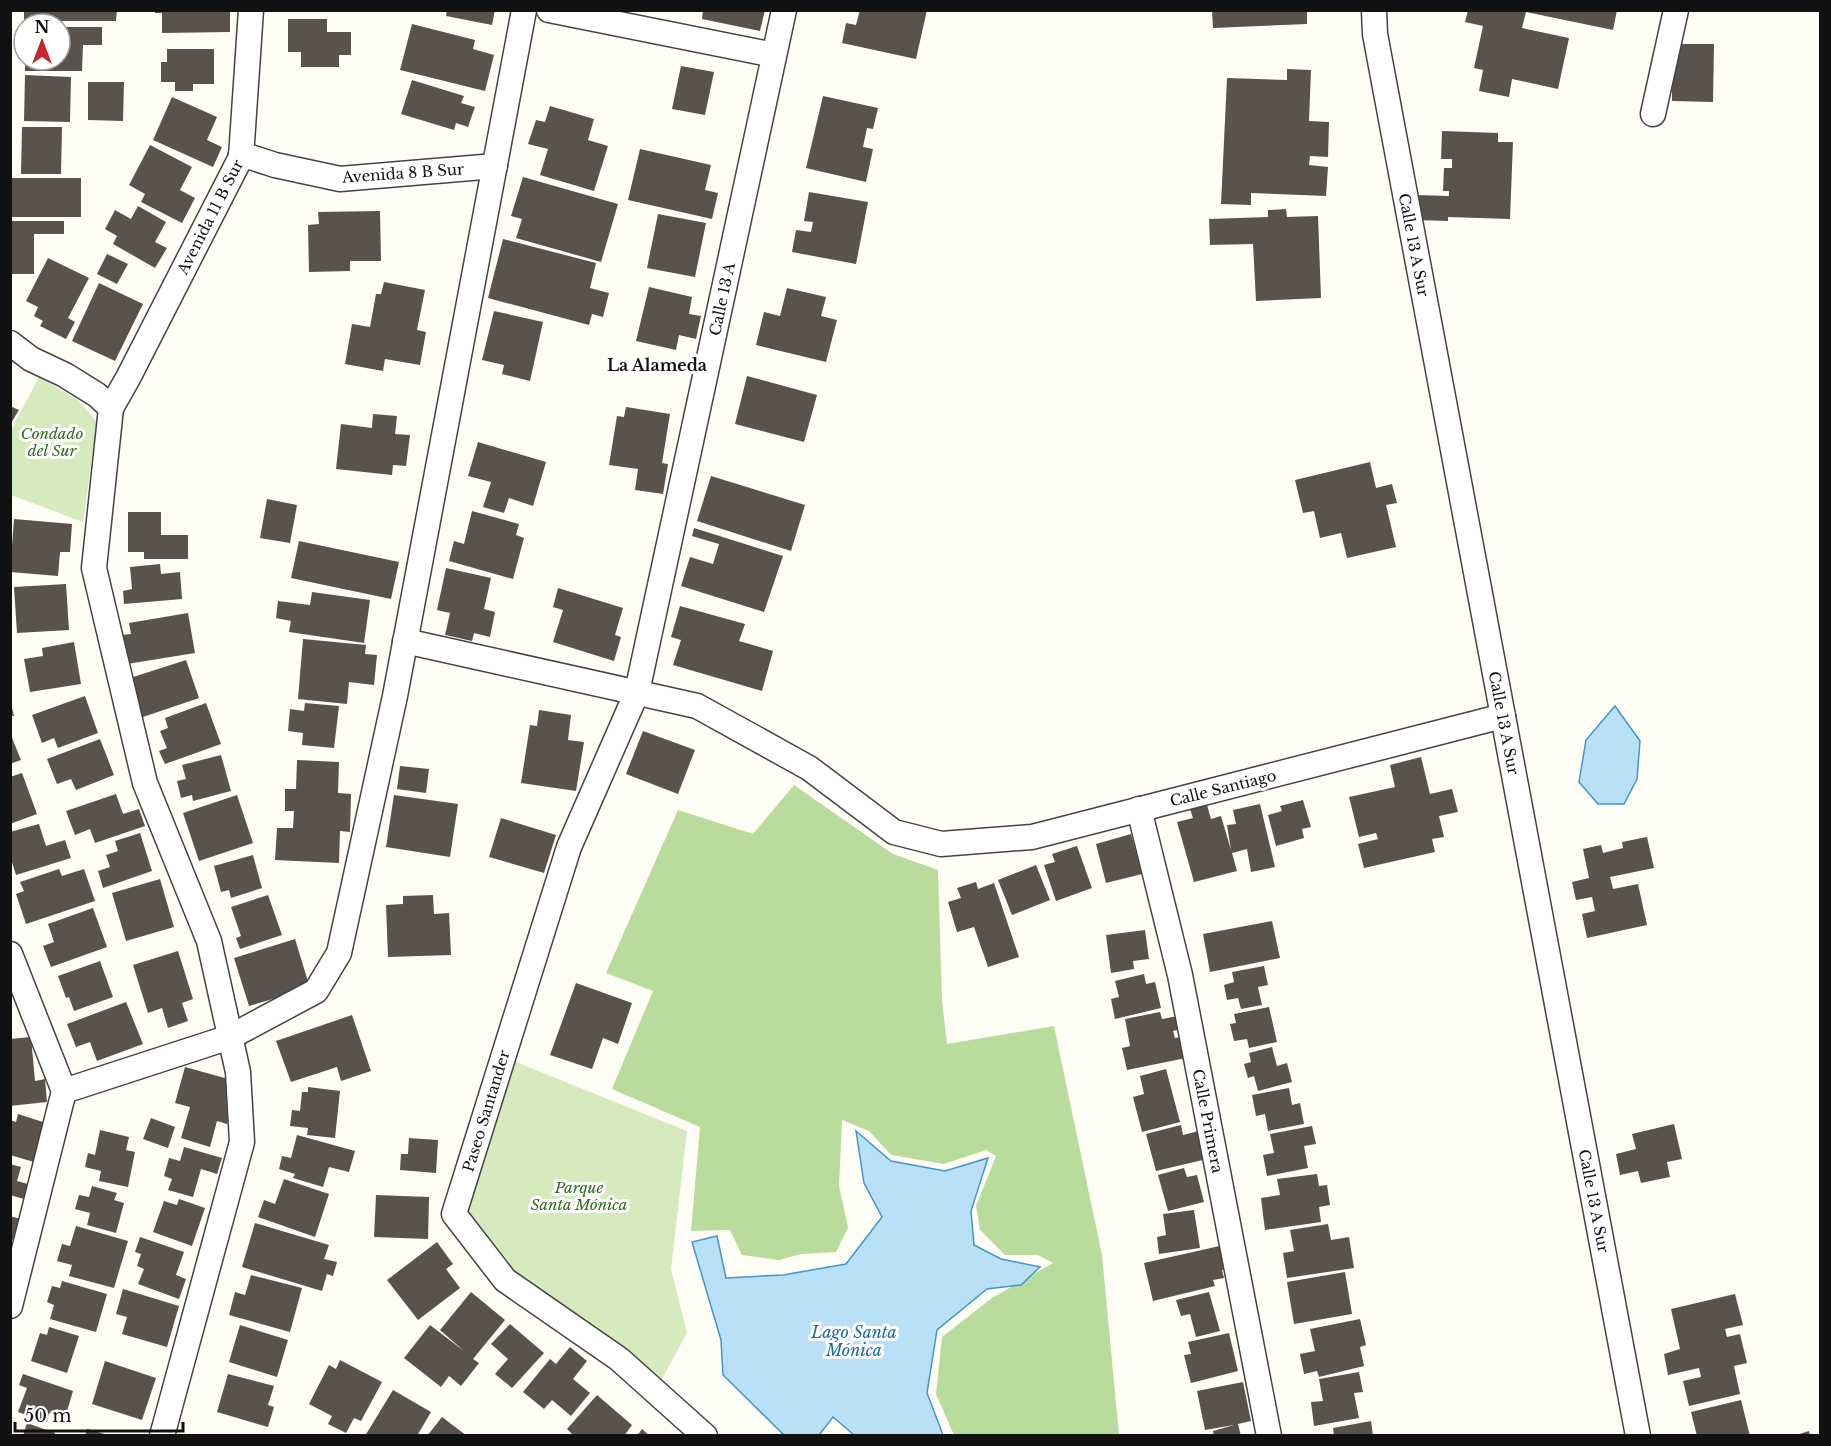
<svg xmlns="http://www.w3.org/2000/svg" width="1831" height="1446" viewBox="0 0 1831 1446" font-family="'Libre Baskerville',serif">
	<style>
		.green { fill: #d5ebbd }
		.forest { fill: #b9dc9c }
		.water { fill: #b9e0f7; stroke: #4097ce; stroke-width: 1.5 }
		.building { fill: #5a524d }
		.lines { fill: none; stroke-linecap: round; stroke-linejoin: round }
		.street-casing { stroke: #444; stroke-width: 27 }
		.street { stroke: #fff; stroke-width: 24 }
		.labels { text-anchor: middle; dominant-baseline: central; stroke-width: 6; stroke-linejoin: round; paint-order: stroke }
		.street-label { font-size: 15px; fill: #111; stroke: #fff }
		.park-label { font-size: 15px; font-style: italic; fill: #306a1f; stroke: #fff }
		.neighbourhood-label { font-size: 16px; font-weight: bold; fill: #111; stroke: #fff }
		.water-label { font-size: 16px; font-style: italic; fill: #1869a5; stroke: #fff }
	</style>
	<rect width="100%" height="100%" fill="#fffdf5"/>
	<g class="green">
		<path d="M39,377l39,23 19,22 -14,100 -72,-27 -1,-63z"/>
		<path d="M511,1060l176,71 -16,138 16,64 -25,46 -40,-32 -109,-71 -48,-68z"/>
	</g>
	<path class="forest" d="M794,785l99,69 45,16 4,131 5,43 107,-18 48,229 17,180h-165l-18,-41 6,-57 50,-39 61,-35 -15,-8h-33l-25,-25 -4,-24 20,-50 -10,-6 -42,14 -53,-9 -22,-24 -27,-11 -3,66 9,42 -12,24 -35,2 -22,6 -37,-5 -12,-25 -39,1 9,-104 -88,-38 41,-98 -47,-18 72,-163 75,24z"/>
	<g class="water">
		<path d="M1615,706l25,35 -3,38 -13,25h-26l-19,-22 7,-42z"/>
		<path d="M856,1131l35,30 54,10 43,-13 -17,53 3,34 27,14 39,8 -19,18 -34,4 -50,41 -10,63 16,42h-89l-21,-18 -14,18h-35l-61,-60 -2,-35 -29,-98 25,-6 9,42 57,-3 63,-11 36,-47 -18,-34z"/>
	</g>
	<g class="building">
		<path d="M24,10h93l-1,11h-92z"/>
		<path d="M155,10h75v22l-68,1v-20h-7z"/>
		<path d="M447,10h48l-3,15 -46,-9z"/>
		<path d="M703,10h62l-5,21 -58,-12z"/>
		<path d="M860,10h67l-11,49 -74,-16 4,-20 10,2z"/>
		<path d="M1212,10h95v14l-94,4z"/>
		<path d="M1468,10h149l-4,20 -87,-18 -4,16 47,10 -11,51 -46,-10 -3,18 -30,-6 4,-21 -9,-2 9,-42 -18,-4z"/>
		<path d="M288,19h39v13h24v23h-12v12h-38v-15h-13z"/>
		<path d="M412,24l63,16 -2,9 21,6 -9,36 -85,-21z"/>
		<path d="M60,27h42v18h-19l-1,26h-57v-11h35z"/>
		<path d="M1679,44h35l-1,58 -41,-1v-46h7z"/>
		<path d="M167,49h47v35h-21v7h-18v-9h-14v-20h6z"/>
		<path d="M681,66l33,6 -9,43 -33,-6z"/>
		<path d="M1287,69l24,1 -2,51 20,1 -1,35 -18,-1 -1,9 19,2 -2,29 -75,-3v12l-30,-1 6,-126 60,2z"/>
		<path d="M25,75l46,2 -1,45 -46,-1z"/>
		<path d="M412,80l52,16 -3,7 14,4 -7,20 -12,-4 -2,7 -53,-16z"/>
		<path d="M88,82h36l-1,39 -35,-1z"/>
		<path d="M823,96l55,12 -5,21 -6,-1 -4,19 10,2 -7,33 -60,-14z"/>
		<path d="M172,97l45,20 -10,23 15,7 -9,20 -60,-27z"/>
		<path d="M550,106l44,13 -6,21 20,6 -14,45 -54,-16 8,-26 -20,-5 8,-24 9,2z"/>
		<path d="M22,127h40l-1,47h-40z"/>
		<path d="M1442,131l56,2v9h15l-3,77 -62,-2v4l-32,-1v-25l33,1v-5h-6l1,-23h8v-9h-11z"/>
		<path d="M150,145l42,22 -12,23 15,8 -13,25 -41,-21 4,-8 -16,-9z"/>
		<path d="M640,149l71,16 -6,25 13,3 -6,26 -84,-19z"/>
		<path d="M523,177l95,27 -17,58 -85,-24 6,-19 -11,-3z"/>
		<rect x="10" y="178" width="71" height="39"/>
		<path d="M809,192l59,10 -12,62 -64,-12 4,-22 15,2 2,-10 -9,-1z"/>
		<path d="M138,206l28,16 -11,20 12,6 -12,20 -42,-24 4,-8 -12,-7 10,-19 16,9z"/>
		<path d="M1286,209l1,8 31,-1 3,82 -65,3 -3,-57 -43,1 -1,-26 59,-2v-7z"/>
		<path d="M380,211l1,50h-31v10l-41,1 -1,-47 11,-1 -1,-12z"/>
		<path d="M658,214l48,9 -11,54 -48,-9z"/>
		<path d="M10,221h54v13h-30v40h-24z"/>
		<path d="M503,239l93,24 -6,25 19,5 -6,24 -11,-3 -3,11 -101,-27z"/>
		<path d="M107,254l21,10 -11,20 -20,-10z"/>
		<path d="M48,258l41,20 -21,40 7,4 -9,17 -26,-13 3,-5 -9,-5 4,-9 -12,-6z"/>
		<path d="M384,282l41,8 -8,40 9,2 -6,33 -35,-6 -2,12 -38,-7 7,-40 18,3 6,-33h5z"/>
		<path d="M99,283l44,21 -28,57 -43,-20z"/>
		<path d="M649,287l43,10 -3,17 12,2 -5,23 -17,-4 -3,15 -40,-9z"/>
		<path d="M787,288l39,9 -5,19 16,4 -11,42 -70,-17 8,-33 16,4z"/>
		<path d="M494,311l49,11 -13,59 -28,-7 2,-9 -22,-5z"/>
		<path d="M747,376l70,19 -13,47 -69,-18z"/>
		<path d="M10,406l9,4 -9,15z"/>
		<path d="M626,407l44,7 -8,49 6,1 -5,30 -28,-4 3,-21 -29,-4 8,-49 7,1z"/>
		<path d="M373,414l24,2 -2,18 15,1 -4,31 -13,-1 -1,10 -56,-6 5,-45 31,4z"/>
		<path d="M478,442l68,20 -13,44 -24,-8 -5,15 -21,-6 8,-25 -23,-6z"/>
		<path d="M1370,462l6,26 16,-4 5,19 -11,2 10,42 -49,11 -6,-25 -21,5 -6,-27 -11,2 -8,-33z"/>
		<path d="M711,476l94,29 -14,46 -94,-30z"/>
		<path d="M267,499l30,6 -7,38 -30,-5z"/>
		<path d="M472,511l47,13 -3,11 8,3 -11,41 -64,-18 5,-20 10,3z"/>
		<path d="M128,512h33v23h27v24h-44v-7h-16z"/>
		<path d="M14,519l58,5 -2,28h-10l-2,24 -48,-4z"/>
		<path d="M694,528l89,28 -19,56 -83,-26 9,-29 23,7 6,-20 -27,-8z"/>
		<path d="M299,541l100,21 -8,37 -100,-21z"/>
		<path d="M160,564l1,10 19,-2 2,27 -58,5 -1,-13 9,-2 -2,-22z"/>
		<path d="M446,568l45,10 -7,31 11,3 -5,25 -16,-4 -2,8 -27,-6 5,-22 -13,-3z"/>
		<path d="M66,584l3,46 -52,3 -3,-46z"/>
		<path d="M558,588l65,20 -8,27 6,2 -7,24 -61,-19 10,-32 -10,-3z"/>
		<path d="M312,592l58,8 -6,43 -75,-11 2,-11 -15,-3 2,-17 32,4z"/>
		<path d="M680,606l65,18 -6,17 34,10 -11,40 -89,-26 8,-25 -10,-3z"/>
		<path d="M188,613l7,40 -68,11 -5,-29 9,-1 -2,-11z"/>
		<path d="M303,639l63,6 -1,9 12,1 -3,30 -25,-3 -2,22 -49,-5z"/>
		<path d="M74,642l7,42 -51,8 -6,-33 19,-3 -1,-8z"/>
		<path d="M186,660l13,38 -59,20 -13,-39z"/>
		<path d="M85,696l13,37 -40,15 -4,-10 -12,5 -10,-28z"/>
		<path d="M10,700l4,16h-4z"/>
		<path d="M206,703l15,41 -56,20 -6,-13 8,-3 -7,-17 8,-3 -3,-10z"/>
		<path d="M305,703l34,3 -5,42 -32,-3 1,-12 -15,-2 2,-22 14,2z"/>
		<path d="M539,710l32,5 -3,25 16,2 -8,49 -55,-8 9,-58 7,1z"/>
		<path d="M643,731l52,19 -17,44 -52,-20z"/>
		<path d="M10,733l11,27 -11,4z"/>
		<path d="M100,739l14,36 -38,15 -5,-11 -14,5 -10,-25z"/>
		<path d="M221,755l10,36 -38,10 -1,-6 -11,3 -4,-17 9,-2 -4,-14z"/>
		<path d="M1421,757l9,37 22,-5 6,23 -19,4 5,21 -12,2 3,13 -71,16 -6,-24 20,-5 -2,-6 -17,4 -10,-40 46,-10 -5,-22z"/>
		<path d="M297,760l42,2 -1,31 13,1 -1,38 -10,-1 -1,32 -64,-3 2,-32h16l1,-17h-9v-22h11z"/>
		<path d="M400,766l29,3 -3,24 -29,-4z"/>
		<path d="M22,773l15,41 -27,10v-47z"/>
		<path d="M116,794l7,20 16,-5 6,17 -50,17 -5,-14 -15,6 -9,-24z"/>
		<path d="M237,795l16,48 -54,18 -16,-48z"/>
		<path d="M394,795l64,9 -8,53 -64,-10z"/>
		<path d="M1303,800l8,27 -9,2 2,9 -28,8 -8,-31 14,-4 -2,-5z"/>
		<path d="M1260,804l15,63 -24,5 -4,-23 -15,4 5,18 -43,11 -17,-60 16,-4 -3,-9 17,-4 4,14 10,-3 10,34 -4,-25 9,-1 -3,-14z"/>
		<path d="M501,818l55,17 -12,38 -55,-16z"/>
		<path d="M39,824l7,22 19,-6 6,18 -55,17 -6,-19v-24z"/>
		<path d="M140,833l12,38 -49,17 -5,-17 12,-4 -4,-12 12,-4 -3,-10z"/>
		<path d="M1131,834l11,40 -36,9 -10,-39z"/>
		<path d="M1647,837l7,31 -44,9 3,12 25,-5 9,41 -60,13 -5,-24 13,-3 -3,-14 -16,3 -4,-18 17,-4 -6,-29 18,-4 2,8 20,-5 -1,-6z"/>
		<path d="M1077,846l15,42 -36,13 -12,-36 11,-3 -3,-8z"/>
		<path d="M253,855l9,33 -31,10 -2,-8 -8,2 -7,-26z"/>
		<path d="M1036,865l14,35 -38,15 -14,-35z"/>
		<path d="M59,869l3,7 22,-7 11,32 -69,23 -10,-30 8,-3 -4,-9z"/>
		<path d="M160,879l14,48 -48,14 -14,-48z"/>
		<path d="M976,882l2,7 16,-6 25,74 -31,10 -14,-40 -17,5 -9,-30 13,-4 -4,-10z"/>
		<path d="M268,895l14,40 -42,14 -4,-11 5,-2 -10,-29z"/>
		<path d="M433,895l1,19 15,-1 2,42 -63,2 -2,-52 17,-1v-8z"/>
		<path d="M93,908l14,39 -56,20 -8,-21 11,-4 -6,-18z"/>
		<path d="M1272,921l8,37 -70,14 -7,-38z"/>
		<path d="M1145,930l4,29 -16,2 1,8 -23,4 -5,-38z"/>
		<path d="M295,939l15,49 -61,18 -15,-48z"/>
		<path d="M178,951l15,48 -11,4 6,18 -20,7 -6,-20 -14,5 -15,-48z"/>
		<path d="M100,961l13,36 -39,14 -5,-14 -3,1 -8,-22z"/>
		<path d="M1264,966l4,19 -10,2 4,18 -21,4 -3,-11 -11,2 -3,-15 10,-3 -2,-10z"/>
		<path d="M1144,974l2,10 9,-2 6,26 -46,11 -4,-20 8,-2 -4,-16z"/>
		<path d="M576,983l56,20 -14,41 -15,-6 -11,31 -42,-14z"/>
		<path d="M126,1002l17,42 -46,17 -7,-19 -14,5 -9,-23z"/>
		<path d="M1269,1007l8,35 -28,6 -2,-9 -13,2 -4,-17 6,-1 -2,-9z"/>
		<path d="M1160,1012l2,7 16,-3 3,13 -8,2 2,7 7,-1 4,21 -59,12 -5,-22 8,-2 -5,-27z"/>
		<path d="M352,1015l19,56 -30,10 -4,-14 -46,15 -15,-41z"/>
		<path d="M31,1037l4,44 10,-2 2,23 -37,4v-67z"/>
		<path d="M1272,1047l5,19 10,-3 5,19 -34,9 -4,-15 -6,2 -4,-14 7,-2 -2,-9z"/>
		<path d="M185,1067l54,15 -12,42 -10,-3 -7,26 -29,-9 9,-31 -15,-4z"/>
		<path d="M1166,1069l14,53 -38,10 -9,-35 11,-3 -4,-18z"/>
		<path d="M308,1087l32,4 -5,47 -28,-3 1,-7 -18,-2 2,-16 8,1 2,-19h6z"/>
		<path d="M1289,1088l3,17 8,-2 4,21 -36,7 -3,-17 -9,2 -4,-21z"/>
		<path d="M18,1114l28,9 -12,39 -24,-7v-35l6,2z"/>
		<path d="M151,1118l24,9 -7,21 -25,-9z"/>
		<path d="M1674,1124l8,35 -15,3 3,15 -29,6 -3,-12 -18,4 -4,-21 20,-5 -4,-15z"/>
		<path d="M1181,1125l2,10 16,-4 8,28 -51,12 -10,-37z"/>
		<path d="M1312,1126l4,18 -12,2 4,22 -41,8 -4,-21 11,-2 -4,-19z"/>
		<path d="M100,1130l29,7 -3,13 9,2 -7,35 -29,-6 2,-10 -16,-4 3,-14 7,2z"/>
		<path d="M297,1135l58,16 -6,21 -20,-5 -6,20 -30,-9 2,-4 -16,-5 3,-13 9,2z"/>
		<path d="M409,1138l29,2 -2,33 -36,-3 1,-16h7z"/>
		<path d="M184,1147l38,11 -5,16 -16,-5 -8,28 -25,-7 4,-11 -8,-3 5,-18 11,3z"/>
		<path d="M10,1164l11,3 -4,14 11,3 -4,15 -14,-4z"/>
		<path d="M1184,1168l3,9 10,-2 7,27 -36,9 -10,-36z"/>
		<path d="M1317,1174l2,12 8,-1 3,20 -11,2 2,15 -56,8 -4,-32 19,-3 -3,-16z"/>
		<path d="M284,1179l45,15 -14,43 -57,-20 6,-17 11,4z"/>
		<path d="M92,1186l25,7 -3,7 10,3 -8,30 -29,-8 3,-12 -15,-4 4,-14 10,2z"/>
		<path d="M376,1195l53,2 -1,42 -54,-2z"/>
		<path d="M179,1199l26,9 -13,38 -39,-14 11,-31 13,4z"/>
		<path d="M1194,1210l6,38 -41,6 -2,-17 9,-2 -3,-21z"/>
		<path d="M10,1216l14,4 -7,21 -7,-2z"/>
		<path d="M255,1223l74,22 -5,14 13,3 -4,14 -6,-2 -5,17 -80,-24z"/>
		<path d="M1328,1224l3,16 18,-3 5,31 -67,10 -4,-25 11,-2 -4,-21z"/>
		<path d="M76,1226l52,15 -14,47 -45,-12 3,-11 -15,-4 5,-17 8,2z"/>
		<path d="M140,1237l44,15 -8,23 10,4 -7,20 -41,-15 6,-15 -7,-3 4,-12 -6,-2z"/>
		<path d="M437,1242l16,22 -7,5 14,19 -42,32 -31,-40z"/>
		<path d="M1224,1245l6,23 -8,2 2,8 -11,2 2,6 -62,15 -9,-38z"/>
		<path d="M1345,1272l7,42 -58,10 -7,-42z"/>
		<path d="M251,1275l51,13 -12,44 -61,-17 6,-23 10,3z"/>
		<path d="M62,1281l45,13 -11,38 -46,-13 4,-14 -7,-3 5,-16 8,2z"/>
		<path d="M123,1289l56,17 -12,41 -45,-13 5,-17 -11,-3z"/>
		<path d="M471,1292l34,28 -32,39 6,4 -18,23 -12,-10 -8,11 -37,-29 26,-33 34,26 -24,-21z"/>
		<path d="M1209,1292l11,39 -24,6 -6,-23 -9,2 -5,-16z"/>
		<path d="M1735,1294l8,31 -18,4 2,8 13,-3 7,29 -13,3 6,28 -51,12 -6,-25 18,-4 -2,-9 -31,7 -4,-21 16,-5 -9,-40z"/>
		<path d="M1360,1319l6,26 -6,2 4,19 -45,11 -2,-6 -13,3 -4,-20 15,-3 -5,-22z"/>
		<path d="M510,1324l34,29 -32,35 -17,-14 13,-15 -17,-15z"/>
		<path d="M240,1325l48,15 -11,37 -48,-15z"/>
		<path d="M49,1327l30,9 -12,37 -36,-12 9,-28 7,2z"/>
		<path d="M1229,1333l9,38 -47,12 -7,-28 7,-1 -3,-12z"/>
		<path d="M570,1347l17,14 -14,18 17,14 -19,23 -19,-16 -8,9 -21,-17 27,-33 6,5z"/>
		<path d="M340,1360l42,22 -21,39 -7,-3 -8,15 -18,-9 4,-8 -23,-12 20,-39 7,4z"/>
		<path d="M105,1361l51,17 -14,42 -50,-16z"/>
		<path d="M1359,1372l4,20 -9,1 5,25 -45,8 -3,-24 12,-1 -4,-22z"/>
		<path d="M23,1374l50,17 -8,27 -16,-5 -2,9 -29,-10 9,-24 -8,-3z"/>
		<path d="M228,1374l46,12 -6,19 6,2 -6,20 -51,-15z"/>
		<path d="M1243,1382l8,39 -13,3 3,12h-27l-1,-5 21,-6 -29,5 -8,-39z"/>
		<path d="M393,1390l38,22 -14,24h-52z"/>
		<path d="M597,1395l35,30 -8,11h-50l-7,-7z"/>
		<path d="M1741,1400l9,36h-53l-6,-24z"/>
		<path d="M442,1417l25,19h-40z"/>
		<path d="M1371,1421l2,15h-39l-1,-8z"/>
		<path d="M27,1423l28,10 -1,3h-31z"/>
		<path d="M87,1429l21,6v1h-23z"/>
		<path d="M642,1429l8,7h-13z"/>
		<path d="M1809,1431l1,5h-14v-1z"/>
	</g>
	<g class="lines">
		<defs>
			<g id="street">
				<path d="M549,10l225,45"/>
				<path d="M1374,10l1,24 263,1402"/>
				<path d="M1653,114l23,-104"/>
				<path d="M241,154l34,11 65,14 155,-13"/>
				<path d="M10,343l21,16 34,16 32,20 14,13"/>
				<path d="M405,641l292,65 112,62 85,64 47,12 91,-7 471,-121"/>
				<path d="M1139,809l41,166 89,461"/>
				<path d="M10,954l54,137 -54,215"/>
				<path d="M64,1091l166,-54 86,-46 23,-38 56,-257 129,-686"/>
				<path d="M162,1436l80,-294 -4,-70 -29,-131 -64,-158 -51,-215 17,-160 17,-30 113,-221 10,-147"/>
				<path d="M705,1436l-86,-77 -114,-79 -51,-66 115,-367 68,-155 147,-682"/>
			</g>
		</defs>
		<use href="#street" class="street-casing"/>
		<use href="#street" class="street"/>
	</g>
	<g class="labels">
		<g class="street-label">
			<text transform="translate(403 173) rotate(-4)">Avenida 8 B Sur</text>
			<text transform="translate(210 217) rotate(-63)">Avenida 11 B Sur</text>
			<text transform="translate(1414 245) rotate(79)">Calle 13 A Sur</text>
			<text transform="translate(722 299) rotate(-78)">Calle 13 A</text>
			<text transform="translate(1504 723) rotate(79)">Calle 13 A Sur</text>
			<text transform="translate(1223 788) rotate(-14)">Calle Santiago</text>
			<text transform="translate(486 1111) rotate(-73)">Paseo Santander</text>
			<text transform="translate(1208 1121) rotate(79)">Calle Primera</text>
			<text transform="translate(1594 1201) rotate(79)">Calle 13 A Sur</text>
		</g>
		<g class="park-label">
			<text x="52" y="433">Condado<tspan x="52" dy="17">del Sur</tspan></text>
			<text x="579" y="1187">Parque<tspan x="579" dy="17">Santa Mónica</tspan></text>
		</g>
		<g class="neighbourhood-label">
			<text x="657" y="365">La Alameda</text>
		</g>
		<g class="water-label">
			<text x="854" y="1332">Lago Santa<tspan x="854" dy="18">Mónica</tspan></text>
		</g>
	</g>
	<rect width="1831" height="1446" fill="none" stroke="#111111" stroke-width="24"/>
	<g transform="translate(42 42)"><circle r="28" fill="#ffffff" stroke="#a0a0a0" stroke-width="1.5"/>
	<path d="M0-4.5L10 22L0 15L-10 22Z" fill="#c32730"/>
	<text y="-9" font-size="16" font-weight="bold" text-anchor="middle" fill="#111111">N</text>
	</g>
	<path d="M15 1422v9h168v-9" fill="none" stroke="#111111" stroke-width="3"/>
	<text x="24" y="1422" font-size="18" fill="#111111" stroke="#ffffff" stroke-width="4.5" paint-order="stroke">50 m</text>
</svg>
